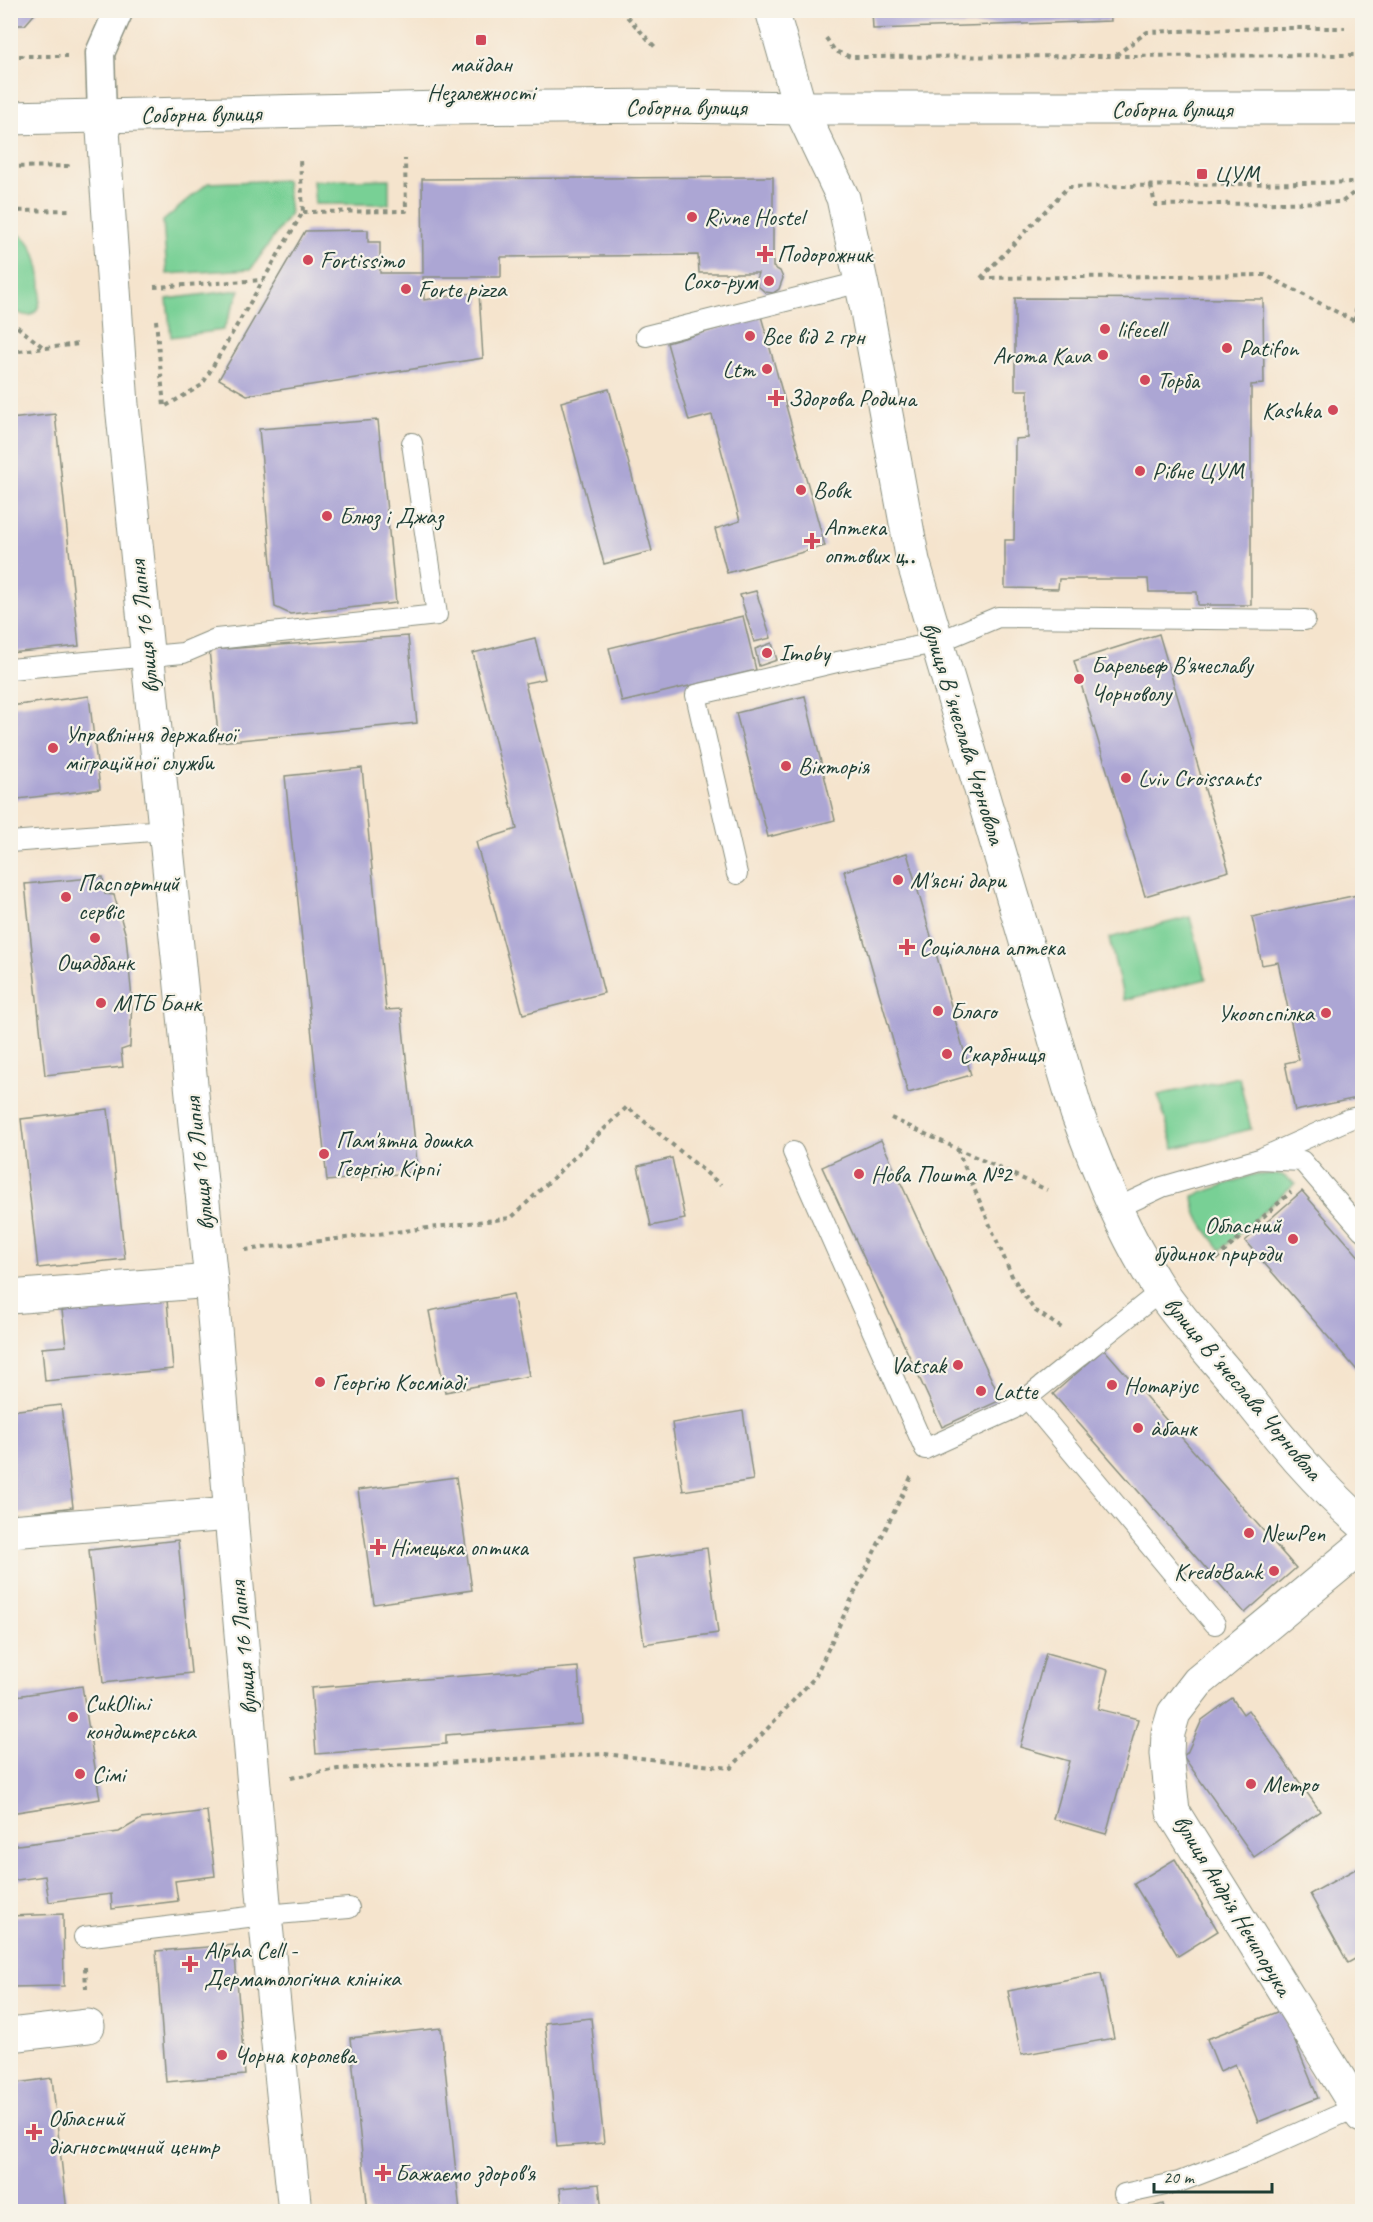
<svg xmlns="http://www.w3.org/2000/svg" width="1373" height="2222" viewBox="0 0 1373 2222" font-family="Caveat,sans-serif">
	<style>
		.green { fill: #78d095; stroke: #4c8664; stroke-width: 1.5 }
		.building { fill: #aca6d4 }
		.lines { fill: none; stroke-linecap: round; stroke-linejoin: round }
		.service-casing { stroke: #8a9080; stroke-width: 22 }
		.pedestrian-casing { stroke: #8a9080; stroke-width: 31 }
		.minor-casing { stroke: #8a9080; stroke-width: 35 }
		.primary-casing { stroke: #8a9080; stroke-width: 35 }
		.path { stroke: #8a9080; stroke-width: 4; stroke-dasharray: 4.5 4.5; stroke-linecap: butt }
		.service { stroke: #fff; stroke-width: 20 }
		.pedestrian { stroke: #fff; stroke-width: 28 }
		.minor { stroke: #fff; stroke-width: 33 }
		.primary { stroke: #fff; stroke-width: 33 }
		.poi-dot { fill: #d1495b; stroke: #f7f3e8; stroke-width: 2 }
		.labels { text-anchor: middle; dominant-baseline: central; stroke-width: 4.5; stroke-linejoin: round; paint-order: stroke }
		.poi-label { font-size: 24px; fill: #1f3d34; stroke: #f7f3e8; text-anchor: start }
		.street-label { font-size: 24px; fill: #1f3d34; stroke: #f7f3e8 }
	</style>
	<rect width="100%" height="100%" fill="#f7f3e8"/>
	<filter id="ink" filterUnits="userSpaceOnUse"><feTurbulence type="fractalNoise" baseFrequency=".0167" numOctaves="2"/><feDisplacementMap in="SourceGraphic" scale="12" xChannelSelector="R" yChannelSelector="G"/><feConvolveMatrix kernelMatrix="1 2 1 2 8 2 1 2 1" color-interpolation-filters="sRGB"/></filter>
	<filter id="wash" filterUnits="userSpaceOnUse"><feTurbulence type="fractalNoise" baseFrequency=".008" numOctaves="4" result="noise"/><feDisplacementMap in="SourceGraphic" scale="24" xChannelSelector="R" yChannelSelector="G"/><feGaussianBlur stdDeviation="1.35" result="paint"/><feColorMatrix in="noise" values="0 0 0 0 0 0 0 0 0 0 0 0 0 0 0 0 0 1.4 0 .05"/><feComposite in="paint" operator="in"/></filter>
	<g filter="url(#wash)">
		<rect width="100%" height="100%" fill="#f5e4cd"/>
		<g class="green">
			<path d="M389,179v25h-74l-2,-23z"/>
			<path d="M286,180l4,34 -39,55 -84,5 -4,-53 45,-38z"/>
			<path d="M10,231c5,2 14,5 17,9 18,20 24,102 -16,67z"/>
			<path d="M240,290l-17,40 -52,7 -4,-38z"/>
			<path d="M1190,917l16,62 -82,21 -15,-62z"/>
			<path d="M1239,1077l12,52 -77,19 -16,-53z"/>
			<path d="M1277,1174l5,1 13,8 -74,67c-13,-17 -27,-32 -28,-54l59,-21z"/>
		</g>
		<g id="blocks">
			<g class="building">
				<path d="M10,10h28l-13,15h-15z"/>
				<path d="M872,10h238l1,11 -238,8z"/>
				<path d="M773,177v90l7,4 3,7 -4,11 -6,4 -8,-1 -7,-6 -2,-7 2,-6h-59l-1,-18 -197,2v20h-78l1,23 55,-8 4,66 -236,37 -28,-16 86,-148 63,-1v12h12v31h43l-1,-94z"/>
				<path d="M1015,298l248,1 1,85 -13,1v220h-53l-1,-13h-48l-1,-13h-89l-1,10 -53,-1v-48h9l1,-101 13,-1v-48h-13z"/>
				<path d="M761,316l64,230 -98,27 -12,-44 25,-8 -28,-106 -23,6 -22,-78z"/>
				<path d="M609,389l43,162 -48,13 -43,-162z"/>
				<path d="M55,414l24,232 -69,7v-234z"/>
				<path d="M378,420l18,183 -106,11 -15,-7 -16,-178z"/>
				<path d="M756,591l15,47 -17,4 -14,-47z"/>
				<path d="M743,616l13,54 -134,32 -13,-54z"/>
				<path d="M1159,634l70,237 -84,25 -71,-235z"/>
				<path d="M408,636l9,87 -198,19 -10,-92z"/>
				<path d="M535,638l10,41 -20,4 79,310 -81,21 -47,-172 41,-13 -44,-176z"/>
				<path d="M772,643l5,17 -18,6 -4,-17z"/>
				<path d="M89,696l11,93 -90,11v-94z"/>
				<path d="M805,696l30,124 -67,17 -32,-124z"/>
				<path d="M362,768l24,242 15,-1 17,163 -91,9 -42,-405z"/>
				<path d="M907,853l64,222 -63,18 -64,-222z"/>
				<path d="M103,877l2,17 9,1 12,41 6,63 -2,48 -9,3 2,17 -78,8 -20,-191z"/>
				<path d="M1362,894v203l-67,14 -10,-48 14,-3 -21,-98 -16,3 -10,-48z"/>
				<path d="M108,1109l17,150 -87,9 -17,-149z"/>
				<path d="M881,1140l120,260 -59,27 -120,-260z"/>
				<path d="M672,1158l13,61 -34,7 -13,-60z"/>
				<path d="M1302,1191l60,69v116l-117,-135z"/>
				<path d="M513,1294l16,82 -84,16 -16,-81z"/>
				<path d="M167,1300l6,69 -128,12 -3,-33 24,-2 -4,-36z"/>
				<path d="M1104,1349l192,219 -51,45 -192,-219z"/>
				<path d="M61,1405l12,102 -59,8 -4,-32v-72z"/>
				<path d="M743,1411l10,69 -70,11 -11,-68z"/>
				<path d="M456,1477l16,113 -98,14 -16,-114z"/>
				<path d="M178,1540l13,133 -88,10 -14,-133z"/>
				<path d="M707,1548l11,85 -74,11 -12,-85z"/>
				<path d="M1046,1653l62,17 -10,39 40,10 -32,115 -53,-15 16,-58 -49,-14z"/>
				<path d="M578,1667l4,57 -136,11v9l-130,10 -5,-66z"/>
				<path d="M82,1686l18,113 -90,14v-116z"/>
				<path d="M1232,1698l11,16 5,-4 72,101 -66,46 -71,-101 4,-3 15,-33z"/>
				<path d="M207,1811l8,65 -40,5 3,20 -66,8 -1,-15 -62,8 -4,-26 -35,5v-35l109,-14 22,-13z"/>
				<path d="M1175,1859l43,72 -40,25 -44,-72z"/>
				<path d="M1359,1867l3,6v82l-14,8 -38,-69z"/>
				<path d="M63,1914l1,72 -54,1v-71z"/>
				<path d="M234,1945l11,130 -79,7 -10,-131z"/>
				<path d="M1101,1973l13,65 -93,17 -13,-64z"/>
				<path d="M1282,2010l36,88 -60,24 -23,-58 -15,7 -13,-32z"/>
				<path d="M591,2018l13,125 -47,4 -12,-124z"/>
				<path d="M441,2028l19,184h-92l-18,-174z"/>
				<path d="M52,2078l15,134h-57v-128z"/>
				<path d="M599,2184l3,28h-39l-3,-24z"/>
				<path d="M1163,2204l2,8h-26v-1z"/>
			</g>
		</g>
	</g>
	<g filter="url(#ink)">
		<use href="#blocks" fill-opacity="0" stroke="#8a9080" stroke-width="1.5"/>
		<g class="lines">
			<defs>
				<g id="service">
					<path d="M646,336l215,-54"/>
					<path d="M10,669l173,-16 33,-14 221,-24 -25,-172"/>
					<path d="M10,842l155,-12"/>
					<path d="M737,874l-41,-179 141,-33 99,-19 62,-26 307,3"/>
					<path d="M793,1152l132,297 88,-40 148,-118"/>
					<path d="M1264,1157l85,-38 13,-3"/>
					<path d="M1115,1209l47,-22 97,-28 43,2 60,69"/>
					<path d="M1027,1398l188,226"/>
					<path d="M84,1937l181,-22 84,-7"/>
					<path d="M1124,2194l55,-12 75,-29 103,-46"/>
				</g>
				<path id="pedestrian" d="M102,116l-2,-63 19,-43"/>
				<g id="minor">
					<path d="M102,116l20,289 89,876 54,634 30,297"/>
					<path d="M10,1297l201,-16"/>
					<path d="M10,1531l221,-17"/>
					<path d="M1362,1546l-164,136 -24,31 -6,20 -1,21 6,58 189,304"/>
					<path d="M10,2035l78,-9"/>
				</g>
				<g id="primary">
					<path d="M772,10l28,98 43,90 22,102 48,261 164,552c23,61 47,122 83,177 23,34 57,70 83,102 36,46 75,93 119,131"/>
					<path d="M10,118l434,-10 221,-2 135,2h562"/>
				</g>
			</defs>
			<use href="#service" class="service-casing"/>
			<use href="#pedestrian" class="pedestrian-casing"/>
			<use href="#minor" class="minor-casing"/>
			<use href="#primary" class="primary-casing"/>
			<g class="path">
				<path d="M621,10l35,38"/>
				<path d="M826,38l9,13 16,6 511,-2"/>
				<path d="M1116,55l31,-23 120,-4h78"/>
				<path d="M10,56h57"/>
				<path d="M10,167l58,-1v2"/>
				<path d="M1151,186l4,19 187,-3 20,-16"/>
				<path d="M10,211l62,-1"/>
				<path d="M303,212l103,-1 -1,-52"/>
				<path d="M981,278l87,-91 294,-5"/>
				<path d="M982,278l283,-3 97,50"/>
				<path d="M154,287l109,-7"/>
				<path d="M156,320l8,87 38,-22 101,-173 -3,-52"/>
				<path d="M10,321l33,26"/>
				<path d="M1355,321l7,-86"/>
				<path d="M10,352l70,-8"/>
				<path d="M891,1118l156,72"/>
				<path d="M957,1149l55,127 22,34 31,20"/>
				<path d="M245,1250l266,-32 116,-111 94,78"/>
				<path d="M1216,1259l75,-67"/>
				<path d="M291,1778l47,-9 266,-15 127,14 84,-91 45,-96 52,-106"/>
				<path d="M85,1967l1,22"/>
			</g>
			<use href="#service" class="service"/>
			<use href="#pedestrian" class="pedestrian"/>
			<use href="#minor" class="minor"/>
			<use href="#primary" class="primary"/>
		</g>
	</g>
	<g class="poi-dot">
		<rect x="475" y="34" width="12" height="12" rx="3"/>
		<rect x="1196" y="168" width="12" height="12" rx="3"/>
		<circle cx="692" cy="217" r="6"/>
		<path d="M762 245h6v6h6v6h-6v6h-6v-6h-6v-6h6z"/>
		<circle cx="308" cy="260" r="6"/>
		<circle cx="769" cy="281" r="6"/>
		<circle cx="406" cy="289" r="6"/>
		<circle cx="1105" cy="329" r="6"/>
		<circle cx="750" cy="336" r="6"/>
		<circle cx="1227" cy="348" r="6"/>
		<circle cx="1103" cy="355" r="6"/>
		<circle cx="767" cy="369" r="6"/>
		<circle cx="1145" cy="380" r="6"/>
		<path d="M773 389h6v6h6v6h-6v6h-6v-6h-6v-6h6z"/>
		<circle cx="1333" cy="410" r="6"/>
		<circle cx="1140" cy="471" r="6"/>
		<circle cx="801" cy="490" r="6"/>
		<circle cx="327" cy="516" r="6"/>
		<path d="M809 532h6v6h6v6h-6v6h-6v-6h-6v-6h6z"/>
		<circle cx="767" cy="653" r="6"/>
		<circle cx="1079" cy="679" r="6"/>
		<circle cx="53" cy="748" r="6"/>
		<circle cx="786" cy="766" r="6"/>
		<circle cx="1126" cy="778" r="6"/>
		<circle cx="898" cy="880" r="6"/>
		<circle cx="66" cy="897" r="6"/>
		<circle cx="95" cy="938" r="6"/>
		<path d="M904 938h6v6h6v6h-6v6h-6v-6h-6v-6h6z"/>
		<circle cx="101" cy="1003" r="6"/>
		<circle cx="938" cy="1011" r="6"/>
		<circle cx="1326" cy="1013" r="6"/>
		<circle cx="947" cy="1054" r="6"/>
		<circle cx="324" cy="1154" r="6"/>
		<circle cx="859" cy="1174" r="6"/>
		<circle cx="1293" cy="1239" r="6"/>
		<circle cx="958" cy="1365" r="6"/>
		<circle cx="320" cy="1382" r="6"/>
		<circle cx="1112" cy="1385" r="6"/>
		<circle cx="981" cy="1391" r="6"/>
		<circle cx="1138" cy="1428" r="6"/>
		<circle cx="1249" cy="1533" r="6"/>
		<path d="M375 1538h6v6h6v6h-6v6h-6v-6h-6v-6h6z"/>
		<circle cx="1274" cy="1571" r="6"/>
		<circle cx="73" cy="1717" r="6"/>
		<circle cx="80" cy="1774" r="6"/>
		<circle cx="1251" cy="1784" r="6"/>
		<path d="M187 1955h6v6h6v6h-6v6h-6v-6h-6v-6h6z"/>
		<circle cx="222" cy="2055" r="6"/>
		<path d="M31 2123h6v6h6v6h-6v6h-6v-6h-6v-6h6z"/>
		<path d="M380 2164h6v6h6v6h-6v6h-6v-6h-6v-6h6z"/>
	</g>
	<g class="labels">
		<g class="poi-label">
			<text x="481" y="64" text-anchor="middle">майдан<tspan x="481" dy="28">Незалежності</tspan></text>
			<text x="1214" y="174">ЦУМ</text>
			<text x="704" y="217">Rivne Hostel</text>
			<text x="777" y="254">Подорожник</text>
			<text x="320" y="260">Fortissimo</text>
			<text x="757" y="281" text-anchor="end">Сохо-рум</text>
			<text x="418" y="289">Forte pizza</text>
			<text x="1117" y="329">lifecell</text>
			<text x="762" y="336">Все від 2 грн</text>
			<text x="1239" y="348">Patifon</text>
			<text x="1091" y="355" text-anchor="end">Aroma Kava</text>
			<text x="755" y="369" text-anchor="end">Ltm</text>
			<text x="1157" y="380">Торба</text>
			<text x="788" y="398">Здорова Родина</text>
			<text x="1321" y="410" text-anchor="end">Kashka</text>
			<text x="1152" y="471">Рівне ЦУМ</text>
			<text x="813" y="490">Вовк</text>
			<text x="339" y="516">Блюз і Джаз</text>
			<text x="824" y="527">Аптека<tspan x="824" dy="28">оптових ц‥</tspan></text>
			<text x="779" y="653">Imoby</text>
			<text x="1091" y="665">Барельєф В'ячеславу<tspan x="1091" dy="28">Чорноволу</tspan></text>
			<text x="65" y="734">Управління державної<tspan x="65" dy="28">міграційної служби</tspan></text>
			<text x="798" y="766">Вікторія</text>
			<text x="1138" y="778">Lviv Croissants</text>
			<text x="910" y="880">М'ясні дари</text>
			<text x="78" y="883">Паспортний<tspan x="78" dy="28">сервіс</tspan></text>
			<text x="919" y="947">Соціальна аптека</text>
			<text x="95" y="962" text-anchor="middle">Ощадбанк</text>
			<text x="113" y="1003">МТБ Банк</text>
			<text x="950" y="1011">Благо</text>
			<text x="1314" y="1013" text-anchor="end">Укоопспілка</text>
			<text x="959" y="1054">Скарбниця</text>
			<text x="336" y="1140">Пам'ятна дошка<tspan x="336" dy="28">Георгію Кірпі</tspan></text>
			<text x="871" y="1174">Нова Пошта №2</text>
			<text x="1281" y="1225" text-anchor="end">Обласний<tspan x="1281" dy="28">будинок природи</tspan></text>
			<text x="946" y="1365" text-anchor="end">Vatsak</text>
			<text x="332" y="1382">Георгію Косміаді</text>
			<text x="1124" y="1385">Нотаріус</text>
			<text x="993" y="1391">Latte</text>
			<text x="1150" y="1428">а̀банк</text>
			<text x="1261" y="1533">NewPen</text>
			<text x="390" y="1547">Німецька оптика</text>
			<text x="1262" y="1571" text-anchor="end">KredoBank</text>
			<text x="85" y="1703">CukOlini<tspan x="85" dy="28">кондитерська</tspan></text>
			<text x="92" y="1774">Сімі</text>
			<text x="1263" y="1784">Метро</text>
			<text x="204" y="1950">Alpha Cell -<tspan x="204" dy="28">Дерматологічна клініка</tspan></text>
			<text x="234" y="2055">Чорна королева</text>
			<text x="48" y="2118">Обласний<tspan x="48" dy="28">діагностичний центр</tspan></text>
			<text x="395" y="2173">Бажаємо здоров'я</text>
		</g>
		<g class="street-label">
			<text x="686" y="107">Соборна вулиця</text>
			<text x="1172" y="109">Соборна вулиця</text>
			<text transform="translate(201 114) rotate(-1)">Соборна вулиця</text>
			<text transform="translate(144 627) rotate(-96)">вулиця 16 Липня</text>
			<text transform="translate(964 733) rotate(73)">вулиця Вʼячеслава Чорновола</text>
			<text transform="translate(199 1164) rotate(-96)">вулиця 16 Липня</text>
			<text transform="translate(1243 1388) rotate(50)">вулиця Вʼячеслава Чорновола</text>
			<text transform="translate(243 1648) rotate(-95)">вулиця 16 Липня</text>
			<text transform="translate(1233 1905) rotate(59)">вулиця Андрія Нечипорука</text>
		</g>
	</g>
	<rect width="1373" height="2222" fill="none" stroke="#f7f3e8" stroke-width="36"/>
	<path d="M1154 2183v9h118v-9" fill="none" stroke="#1f3d34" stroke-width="3"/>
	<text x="1163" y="2183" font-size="18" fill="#1f3d34" stroke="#f7f3e8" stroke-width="4.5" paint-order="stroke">20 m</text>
</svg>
